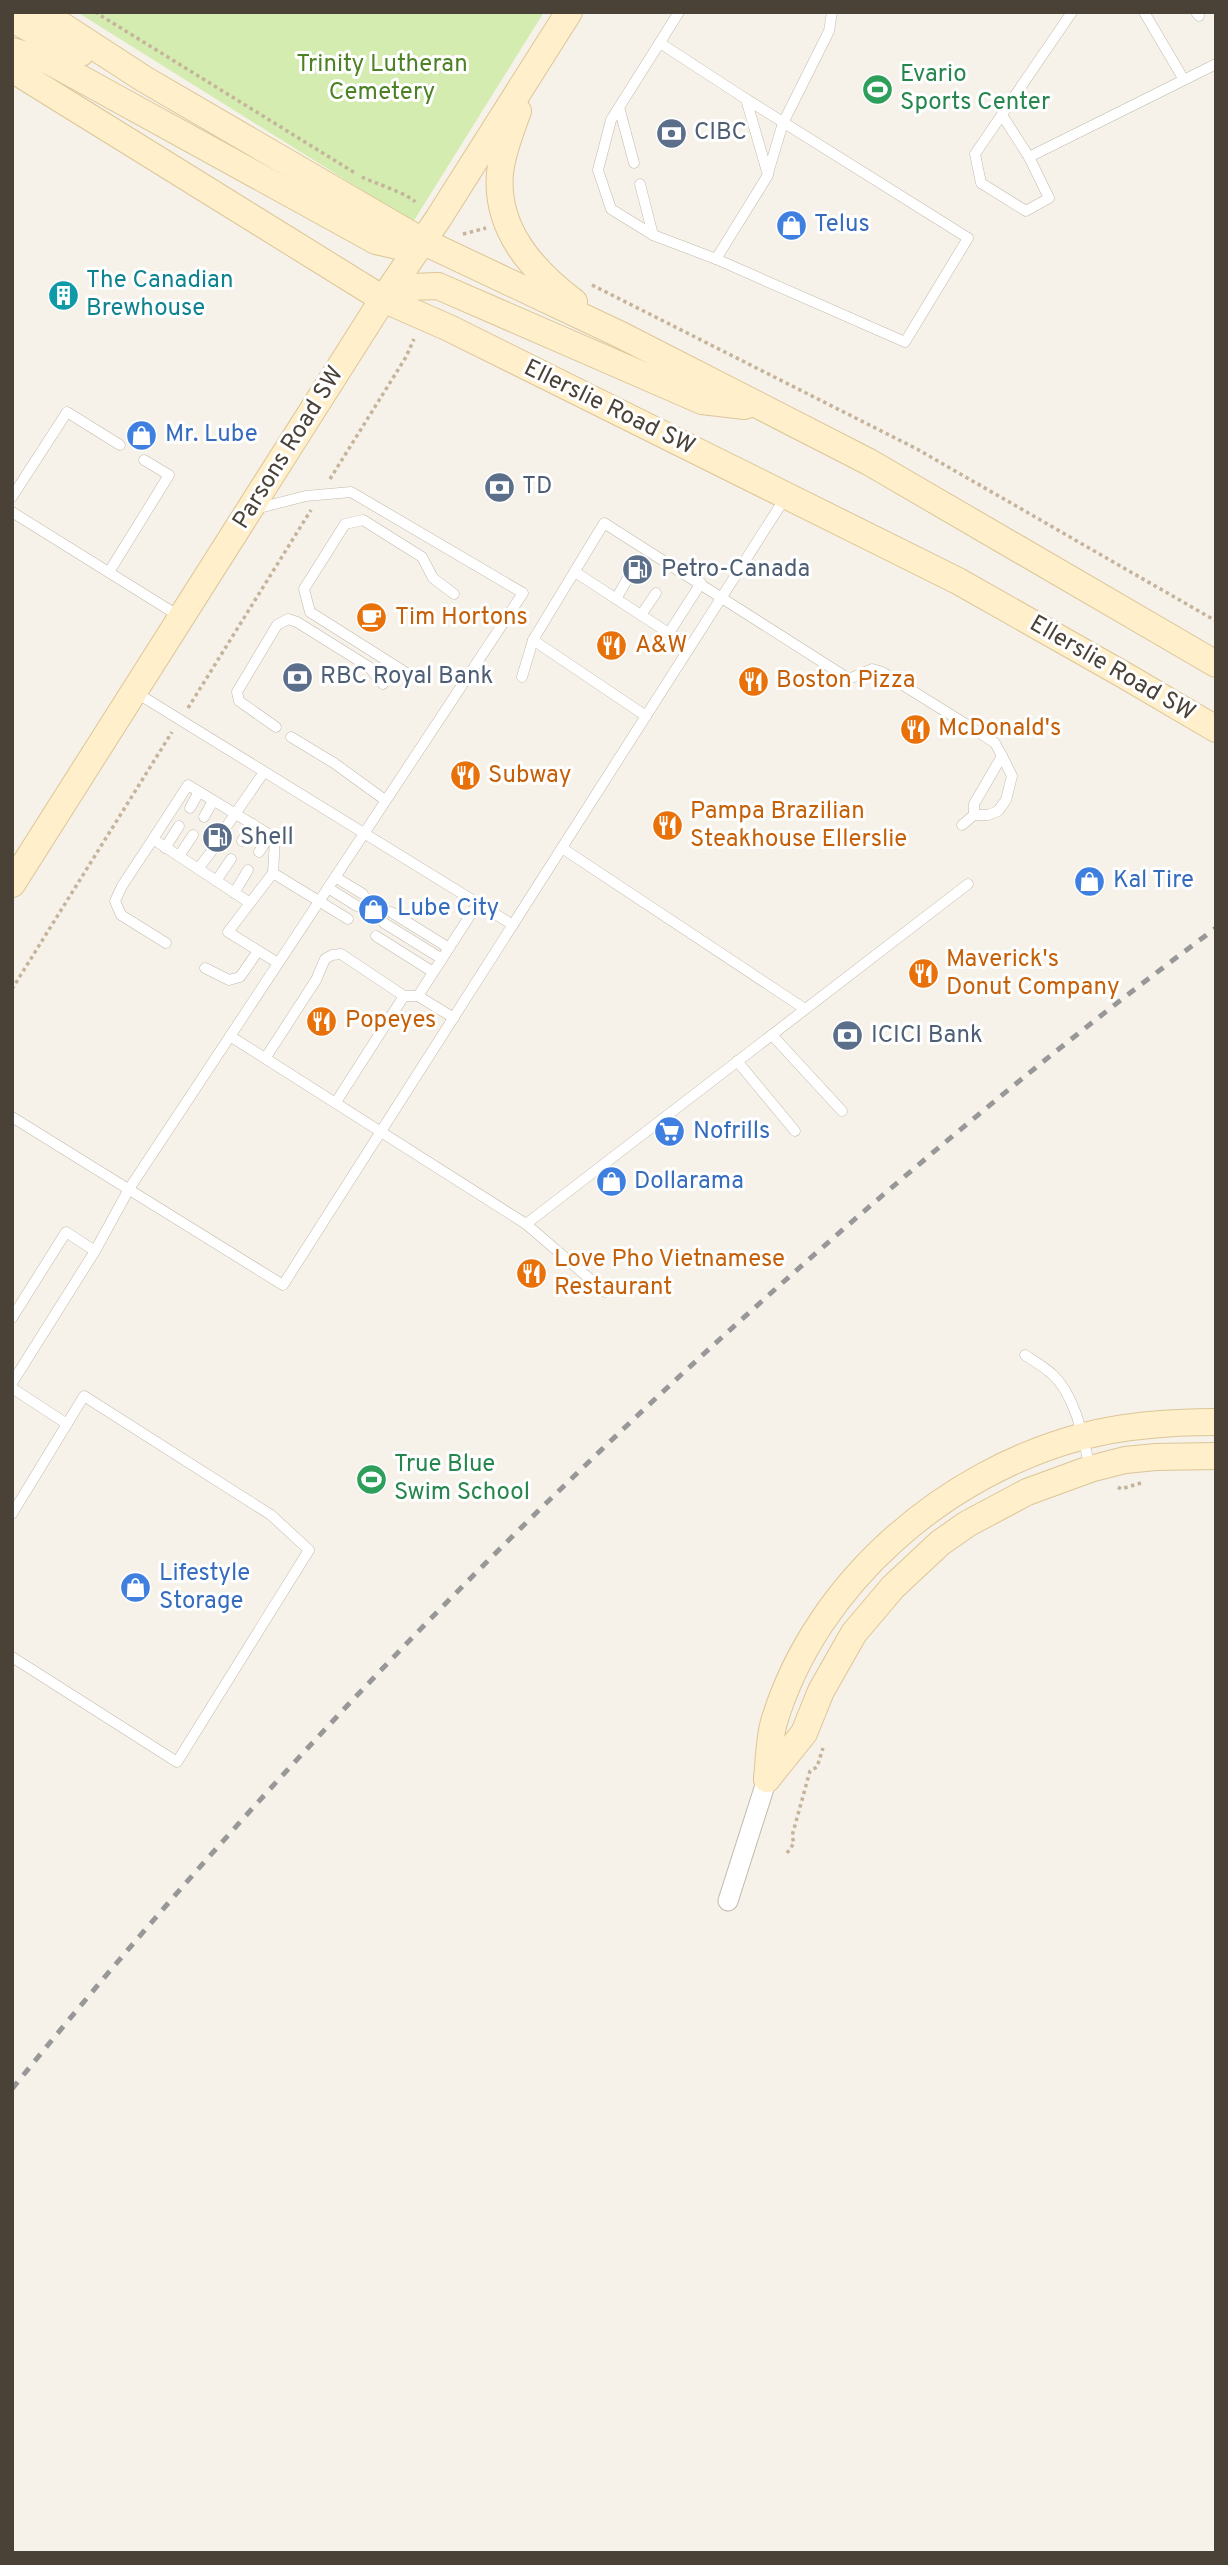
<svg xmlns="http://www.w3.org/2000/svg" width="1228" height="2565" viewBox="0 0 1228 2565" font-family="Overpass,sans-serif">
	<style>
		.green { fill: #d4ecaf }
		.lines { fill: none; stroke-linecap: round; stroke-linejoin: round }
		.lane-casing { stroke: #c2b9ab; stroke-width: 11 }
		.street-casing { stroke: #c2b9ab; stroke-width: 21 }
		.secondary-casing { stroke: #dcc698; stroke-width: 28 }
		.path { stroke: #c5b49b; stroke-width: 3.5; stroke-dasharray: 3.5 3.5; stroke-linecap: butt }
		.lane { stroke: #fff; stroke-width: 10 }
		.street { stroke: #fff; stroke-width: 19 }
		.secondary { stroke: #ffefca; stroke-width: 26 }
		.rail { stroke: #989898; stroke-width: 5; stroke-dasharray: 9 9; stroke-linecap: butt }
		.labels { text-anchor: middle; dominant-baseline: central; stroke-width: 6; stroke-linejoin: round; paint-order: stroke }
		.park-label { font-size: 24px; fill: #4c8124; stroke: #fff }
		.leisure-label { font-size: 24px; fill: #27864d; stroke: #fff; text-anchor: start }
		.service-label { font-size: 24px; fill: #4e5e75; stroke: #fff; text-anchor: start }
		.shop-label { font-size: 24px; fill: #366cbe; stroke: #fff; text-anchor: start }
		.culture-label { font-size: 24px; fill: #0d838f; stroke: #fff; text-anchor: start }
		.street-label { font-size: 24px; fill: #4a4137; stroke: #fff }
		.food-label { font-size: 24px; fill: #c56008; stroke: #fff; text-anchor: start }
	</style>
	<rect width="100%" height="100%" fill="#f6f1e9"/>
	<path class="green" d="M77,12h467l-131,210z"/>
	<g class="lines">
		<defs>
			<g id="lane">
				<path d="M1072,12l-97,142 6,29 45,28 23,-13 -20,-41 187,-93"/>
				<path d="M1144,12l40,68"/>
				<path d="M1196,12l3,4"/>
				<path d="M660,43l86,56 22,76 -52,84 -63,-24 -42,-26 -13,-39 13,-50 68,-108"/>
				<path d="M619,107l15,56"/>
				<path d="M1002,115l27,42"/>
				<path d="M768,173l15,-50 46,-92 3,-19"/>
				<path d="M640,184l13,51"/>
				<path d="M716,259l189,83 63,-104 -222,-139"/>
				<path d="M12,497l55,-85 53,33"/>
				<path d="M12,512l167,104"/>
				<path d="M109,572l60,-97 -25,-15"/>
				<path d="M575,572l115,75"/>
				<path d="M616,599l13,-23"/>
				<path d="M641,615l15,-22"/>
				<path d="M669,633l32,-50"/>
				<path d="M533,640l113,76"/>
				<path d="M408,674l-98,-62 -6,-23 41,-65 18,-4 59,37 11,21 21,16"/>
				<path d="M522,677l11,-37 71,-117 245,156 23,-10 10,3 98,61 15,10 7,13 10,20 -6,24 -8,11 -10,4h-14l-12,10"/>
				<path d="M135,692l378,233"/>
				<path d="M276,727l-37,-26 -2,-9 40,-67 11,-6 9,3 72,45 14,17"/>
				<path d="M291,737l43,26 51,37"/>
				<path d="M190,808l9,-16"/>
				<path d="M974,815v-11l28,-48"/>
				<path d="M204,817l9,-16"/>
				<path d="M224,830l40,-58"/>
				<path d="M153,839l-31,47 -7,15 6,14 45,28"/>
				<path d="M242,841l11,-17"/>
				<path d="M165,848l14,-22"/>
				<path d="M562,848l243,161"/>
				<path d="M259,852l11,-17"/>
				<path d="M179,856l14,-21"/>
				<path d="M198,869l16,-21"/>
				<path d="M335,877l28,17"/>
				<path d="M216,881l15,-22"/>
				<path d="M328,888l29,18"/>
				<path d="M234,893l14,-23"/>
				<path d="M250,903l23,-30"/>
				<path d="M391,912l58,36"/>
				<path d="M384,923l58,36"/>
				<path d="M376,936l57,36"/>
				<path d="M278,963l-50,-31 22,-29 -97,-64 35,-54 87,53 -2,35 75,46"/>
				<path d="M205,968l24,12 11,-3 18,-26"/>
				<path d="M454,1018l-36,-22 60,-93"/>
				<path d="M772,1035l70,76"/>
				<path d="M230,1036l296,188 79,68"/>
				<path d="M266,1057l50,-77 9,-21 7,-4 9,-1 63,42h14"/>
				<path d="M737,1061l58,70"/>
				<path d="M336,1102l68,-106"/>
				<path d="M12,1117l271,168 502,-787"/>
				<path d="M526,1224l442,-340"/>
				<path d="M12,1318l54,-86 29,19"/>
				<path d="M1025,1355c9,6 19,12 27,19 24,22 31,64 38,94"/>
				<path d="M12,1383l83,-132 34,-62 394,-596 -172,-101 -45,4 -51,13"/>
				<path d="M12,1388l55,36"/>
				<path d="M12,1514l72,-118 187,119 38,35 -132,212 -165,-105"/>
			</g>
			<path id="street" d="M728,1901l39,-122"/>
			<g id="secondary">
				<path d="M41,12l103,67 278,162 199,94 248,127 347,202"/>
				<path d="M12,19l43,23 26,11"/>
				<path d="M12,51l37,10 327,180 22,5 24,-5"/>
				<path d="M12,69l371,230 66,29 509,253 166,94 92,54"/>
				<path d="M518,111c-7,20 -16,41 -18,62 -5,56 32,97 74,129"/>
				<path d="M383,299l26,-12 29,-1 264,115 43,5"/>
				<path d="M12,884l371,-585 55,-80 131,-207"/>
				<path d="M767,1779c2,-18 2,-40 7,-57 42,-140 172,-250 310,-286 43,-11 88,-14 132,-14"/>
				<path d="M767,1779l37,-46 17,-42 33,-58 39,-46 47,-44 27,-19 60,-32 63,-23 35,-9 31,-3 60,-1"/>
			</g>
		</defs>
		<use href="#lane" class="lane-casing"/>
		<use href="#street" class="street-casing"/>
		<use href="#secondary" class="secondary-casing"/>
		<g class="path">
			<path d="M95,12l260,161"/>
			<path d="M362,177c12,6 47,17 53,25"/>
			<path d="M463,234l23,-6"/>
			<path d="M592,285l325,164 299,172"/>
			<path d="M330,479l76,-122 8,-18"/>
			<path d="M188,708l123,-198"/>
			<path d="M12,989l160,-257"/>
			<path d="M1118,1487l3,2 20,-6"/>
			<path d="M787,1853l7,-10 -2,-7 18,-65 7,-4 6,-19"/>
		</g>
		<use href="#lane" class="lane"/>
		<use href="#street" class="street"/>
		<use href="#secondary" class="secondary"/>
		<path class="rail" d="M12,2089c256,-316 542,-610 850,-876 115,-99 232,-195 354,-285"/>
	</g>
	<defs>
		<symbol id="stadium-disc" viewBox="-11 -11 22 22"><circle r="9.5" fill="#2e9e5b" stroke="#fff"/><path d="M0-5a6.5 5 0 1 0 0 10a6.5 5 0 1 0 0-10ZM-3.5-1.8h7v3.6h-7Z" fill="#fff"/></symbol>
		<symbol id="bank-disc" viewBox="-11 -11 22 22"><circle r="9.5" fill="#5c6f8a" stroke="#fff"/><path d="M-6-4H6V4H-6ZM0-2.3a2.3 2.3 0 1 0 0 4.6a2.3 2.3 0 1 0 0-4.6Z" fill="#fff"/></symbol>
		<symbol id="shop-disc" viewBox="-11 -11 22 22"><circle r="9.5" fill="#3f7fe0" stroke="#fff"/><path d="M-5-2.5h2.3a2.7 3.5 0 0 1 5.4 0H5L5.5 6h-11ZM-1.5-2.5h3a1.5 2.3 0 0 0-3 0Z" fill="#fff"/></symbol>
		<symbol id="building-disc" viewBox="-11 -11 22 22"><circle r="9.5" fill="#0f9aa8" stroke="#fff"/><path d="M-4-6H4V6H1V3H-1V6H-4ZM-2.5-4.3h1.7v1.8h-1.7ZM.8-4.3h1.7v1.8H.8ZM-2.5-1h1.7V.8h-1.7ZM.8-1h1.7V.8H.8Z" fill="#fff"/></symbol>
		<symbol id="fuel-disc" viewBox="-11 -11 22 22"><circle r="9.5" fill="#5c6f8a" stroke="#fff"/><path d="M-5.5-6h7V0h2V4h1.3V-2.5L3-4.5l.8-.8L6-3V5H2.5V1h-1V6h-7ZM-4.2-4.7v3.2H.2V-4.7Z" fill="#fff"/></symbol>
		<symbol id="cafe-disc" viewBox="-11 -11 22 22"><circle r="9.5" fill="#e8710a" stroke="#fff"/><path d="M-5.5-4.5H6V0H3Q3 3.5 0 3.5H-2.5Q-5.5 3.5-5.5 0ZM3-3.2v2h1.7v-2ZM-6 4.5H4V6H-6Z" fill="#fff"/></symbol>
		<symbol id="restaurant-disc" viewBox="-11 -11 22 22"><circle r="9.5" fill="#e8710a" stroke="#fff"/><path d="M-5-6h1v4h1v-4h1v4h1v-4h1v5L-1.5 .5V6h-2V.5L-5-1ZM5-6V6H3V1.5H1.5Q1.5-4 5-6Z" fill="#fff"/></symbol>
		<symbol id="supermarket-disc" viewBox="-11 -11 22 22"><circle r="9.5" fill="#3f7fe0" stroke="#fff"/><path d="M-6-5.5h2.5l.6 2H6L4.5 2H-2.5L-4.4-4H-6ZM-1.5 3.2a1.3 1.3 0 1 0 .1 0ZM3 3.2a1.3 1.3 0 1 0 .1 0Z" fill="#fff"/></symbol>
	</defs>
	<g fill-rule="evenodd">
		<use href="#stadium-disc" x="860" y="72" width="35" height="35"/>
		<use href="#bank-disc" x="654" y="116" width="35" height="35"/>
		<use href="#shop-disc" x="774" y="208" width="35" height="35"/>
		<use href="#building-disc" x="46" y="278" width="35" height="35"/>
		<use href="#shop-disc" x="124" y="418" width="35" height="35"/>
		<use href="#bank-disc" x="482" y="470" width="35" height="35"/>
		<use href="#fuel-disc" x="620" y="552" width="35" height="35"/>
		<use href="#cafe-disc" x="354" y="600" width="35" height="35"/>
		<use href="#restaurant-disc" x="594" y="628" width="35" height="35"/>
		<use href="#bank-disc" x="280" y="660" width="35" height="35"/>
		<use href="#restaurant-disc" x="736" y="664" width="35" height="35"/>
		<use href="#restaurant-disc" x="898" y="712" width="35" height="35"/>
		<use href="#restaurant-disc" x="448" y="758" width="35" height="35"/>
		<use href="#restaurant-disc" x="650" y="808" width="35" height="35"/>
		<use href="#fuel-disc" x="200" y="820" width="35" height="35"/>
		<use href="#shop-disc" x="1072" y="864" width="35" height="35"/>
		<use href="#shop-disc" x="356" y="892" width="35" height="35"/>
		<use href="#restaurant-disc" x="906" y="956" width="35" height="35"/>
		<use href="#restaurant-disc" x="304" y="1004" width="35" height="35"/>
		<use href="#bank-disc" x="830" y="1018" width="35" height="35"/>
		<use href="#supermarket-disc" x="652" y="1114" width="35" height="35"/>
		<use href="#shop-disc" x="594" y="1164" width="35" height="35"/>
		<use href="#restaurant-disc" x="514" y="1256" width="35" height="35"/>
		<use href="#stadium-disc" x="354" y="1462" width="35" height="35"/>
		<use href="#shop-disc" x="118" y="1570" width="35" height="35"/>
	</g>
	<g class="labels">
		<g class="park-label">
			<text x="382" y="65">Trinity Lutheran<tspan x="382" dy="28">Cemetery</tspan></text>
		</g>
		<g class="leisure-label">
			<text x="900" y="75">Evario<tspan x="900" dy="28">Sports Center</tspan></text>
			<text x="394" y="1465">True Blue<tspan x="394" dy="28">Swim School</tspan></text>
		</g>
		<g class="service-label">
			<text x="694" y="133">CIBC</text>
			<text x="522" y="487">TD</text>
			<text x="661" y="570">Petro-Canada</text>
			<text x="320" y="677">RBC Royal Bank</text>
			<text x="240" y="838">Shell</text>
			<text x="871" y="1036">ICICI Bank</text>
		</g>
		<g class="shop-label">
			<text x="814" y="225">Telus</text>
			<text x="165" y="435">Mr. Lube</text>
			<text x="1113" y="881">Kal Tire</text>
			<text x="397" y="909">Lube City</text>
			<text x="693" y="1132">Nofrills</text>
			<text x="634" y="1182">Dollarama</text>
			<text x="159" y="1574">Lifestyle<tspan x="159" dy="28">Storage</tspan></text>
		</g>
		<g class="culture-label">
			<text x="86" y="281">The Canadian<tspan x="86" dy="28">Brewhouse</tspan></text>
		</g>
		<g class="street-label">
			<text transform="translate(609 408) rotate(26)">Ellerslie Road SW</text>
			<text transform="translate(289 448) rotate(-58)">Parsons Road SW</text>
			<text transform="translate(1112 669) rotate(30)">Ellerslie Road SW</text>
		</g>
		<g class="food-label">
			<text x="395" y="618">Tim Hortons</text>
			<text x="635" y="646">A&amp;W</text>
			<text x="776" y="681">Boston Pizza</text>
			<text x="938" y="729">McDonald's</text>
			<text x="488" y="776">Subway</text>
			<text x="690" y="812">Pampa Brazilian<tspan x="690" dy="28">Steakhouse Ellerslie</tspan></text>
			<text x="946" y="960">Maverick's<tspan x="946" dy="28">Donut Company</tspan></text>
			<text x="345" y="1021">Popeyes</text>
			<text x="554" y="1260">Love Pho Vietnamese<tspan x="554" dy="28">Restaurant</tspan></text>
		</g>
	</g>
	<rect width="1228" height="2565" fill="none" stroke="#4a4137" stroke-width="28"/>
</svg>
